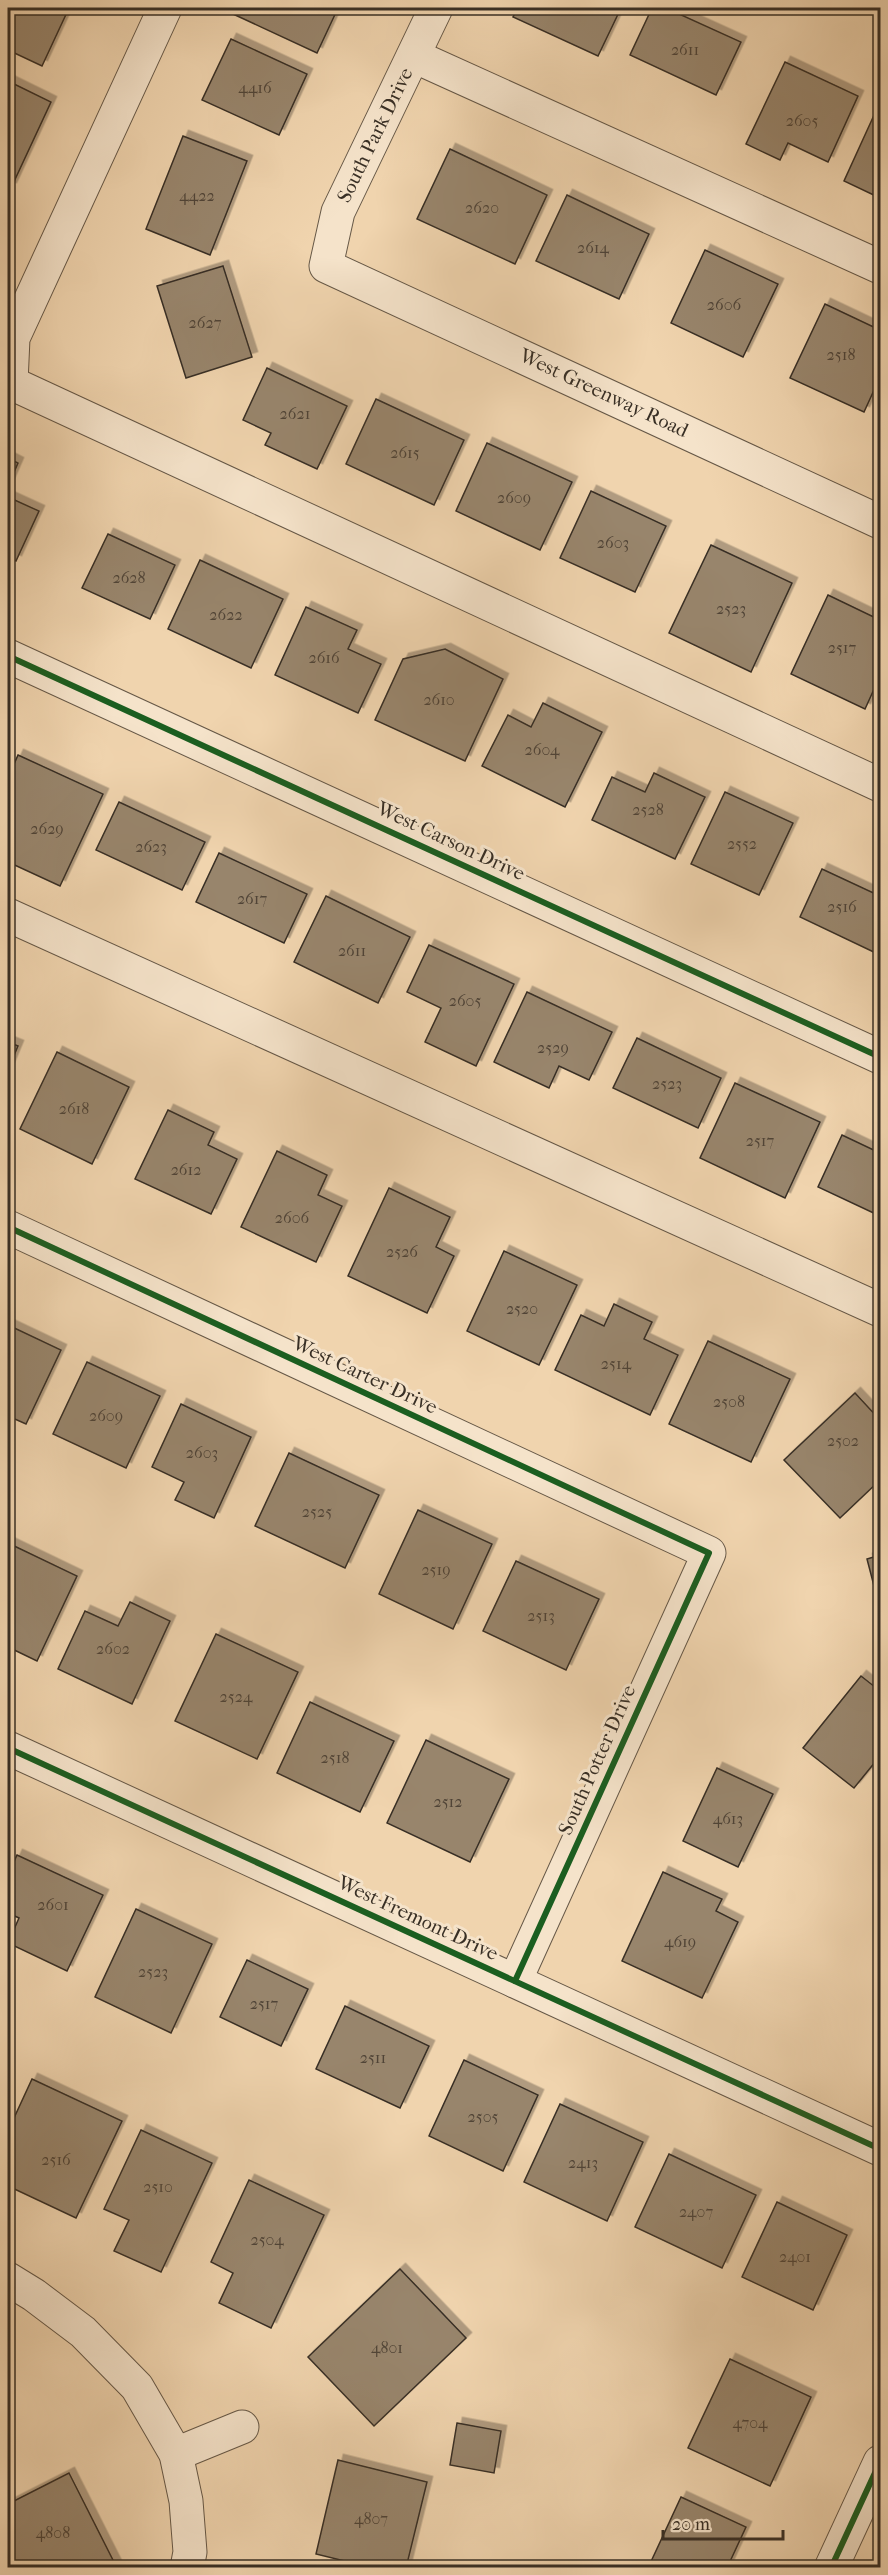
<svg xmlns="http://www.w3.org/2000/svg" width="888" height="2575" viewBox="0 0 888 2575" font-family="'IM FELL French Canon',serif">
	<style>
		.building { fill: #98856c; stroke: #382f25; stroke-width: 1.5; filter: url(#shadow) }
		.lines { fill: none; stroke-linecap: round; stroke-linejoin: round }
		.minor-casing { stroke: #665847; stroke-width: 35 }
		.minor { stroke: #f5e3ca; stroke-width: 33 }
		.cycleway-casing { stroke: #f5e3ca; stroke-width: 10 }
		.cycleway { stroke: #1b5e20; stroke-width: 6 }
		.labels { text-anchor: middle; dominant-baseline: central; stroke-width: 6; stroke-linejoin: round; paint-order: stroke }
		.number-label { font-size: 16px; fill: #504437 }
		.street-label { font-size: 20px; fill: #382f25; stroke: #f5e3ca }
	</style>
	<defs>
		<filter id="shadow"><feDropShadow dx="5.5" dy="-5.5" stdDeviation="0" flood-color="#0004"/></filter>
	</defs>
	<rect width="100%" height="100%" fill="#f0d4ae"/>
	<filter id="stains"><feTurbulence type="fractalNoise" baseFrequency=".00333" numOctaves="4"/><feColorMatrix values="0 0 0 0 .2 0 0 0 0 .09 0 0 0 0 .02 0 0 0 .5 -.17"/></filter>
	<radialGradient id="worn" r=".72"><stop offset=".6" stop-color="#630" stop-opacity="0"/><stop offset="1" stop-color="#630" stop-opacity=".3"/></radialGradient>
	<g class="building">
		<path d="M14,8h55l-27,58 -34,-16v-28z"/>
		<path d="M220,8h118l-21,45z"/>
		<path d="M518,8h103l-23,48 -85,-39z"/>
		<path d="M652,8h14l75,34 -25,53 -86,-40z"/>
		<path d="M231,39l76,35 -28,61 -77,-35z"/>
		<path d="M785,62l73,34 -30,66 -40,-19 -8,17 -34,-16z"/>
		<path d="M8,81l43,21 -40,86 -3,-1z"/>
		<path d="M880,102v96l-36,-17z"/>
		<path d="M183,136l64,25 -37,94 -64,-26z"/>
		<path d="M450,149l97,46 -32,69 -98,-45z"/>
		<path d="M567,195l82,39 -30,65 -83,-38z"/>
		<path d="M705,250l73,34 -35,73 -72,-34z"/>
		<path d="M223,266l29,91 -66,21 -29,-92z"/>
		<path d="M825,304l55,26v47l-16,35 -74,-34z"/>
		<path d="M267,368l80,38 -30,63 -52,-24 6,-12 -28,-13z"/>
		<path d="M376,399l88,41 -30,65 -88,-41z"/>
		<path d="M487,443l85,39 -32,68 -84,-39z"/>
		<path d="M8,458l10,5 -10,23z"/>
		<path d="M591,491l75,35 -31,66 -75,-34z"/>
		<path d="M8,497l31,14 -23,50 -8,-4z"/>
		<path d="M108,534l67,31 -25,54 -68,-31z"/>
		<path d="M711,545l81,38 -41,89 -82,-39z"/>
		<path d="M200,560l83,39 -32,69 -83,-39z"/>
		<path d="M828,595l52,25v56l-15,33 -74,-35z"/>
		<path d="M306,607l51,23 -9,19 33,15 -23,49 -83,-38z"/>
		<path d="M445,649l58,30 -38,82 -90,-41 28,-61z"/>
		<path d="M543,703l59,29 -37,75 -83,-41 26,-51 23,12z"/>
		<path d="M18,755l85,39 -43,92 -52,-24v-84z"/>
		<path d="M654,773l51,24 -30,62 -83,-39 20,-43 33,15z"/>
		<path d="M725,792l68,31 -34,72 -68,-31z"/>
		<path d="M119,802l86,40 -23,48 -86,-40z"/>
		<path d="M219,853l88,41 -23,49 -88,-41z"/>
		<path d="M822,869l58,27v59l-80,-38z"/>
		<path d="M326,896l84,41 -32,66 -84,-41z"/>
		<path d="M429,945l85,39 -38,82 -51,-24 16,-34 -34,-16z"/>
		<path d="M527,992l85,40 -23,48 -30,-14 -10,22 -55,-26z"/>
		<path d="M637,1038l84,40 -23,50 -85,-40z"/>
		<path d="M8,1042l10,4 -10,24z"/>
		<path d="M57,1052l72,35 -37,77 -72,-35z"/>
		<path d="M735,1083l85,39 -35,76 -85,-40z"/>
		<path d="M168,1110l46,22 -6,13 29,14 -26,55 -76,-35z"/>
		<path d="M842,1135l38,18v63l-62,-29z"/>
		<path d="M277,1151l50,24 -9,20 24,11 -26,56 -75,-35z"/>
		<path d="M389,1188l61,29 -14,30 18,9 -27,57 -79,-37z"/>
		<path d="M504,1251l73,34 -38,80 -72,-34z"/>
		<path d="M614,1304l38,18 -8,17 34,16 -28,60 -95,-45 26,-55 23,11z"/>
		<path d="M8,1325l53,25 -35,74 -18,-8z"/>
		<path d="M708,1341l82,38 -39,83 -82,-38z"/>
		<path d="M87,1362l73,34 -34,72 -73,-34z"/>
		<path d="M855,1393l25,27v60l-40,38 -56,-58z"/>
		<path d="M181,1404l70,33 -37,81 -39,-18 9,-18 -32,-15z"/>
		<path d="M289,1453l90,42 -34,73 -90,-42z"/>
		<path d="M418,1510l74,34 -39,85 -74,-35z"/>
		<path d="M8,1543l69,33 -40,85 -29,-14z"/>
		<path d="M880,1555v54l-13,-50z"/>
		<path d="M516,1561l83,38 -33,71 -83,-39z"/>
		<path d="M130,1602l40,19 -38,83 -74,-35 27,-58 33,15z"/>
		<path d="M216,1634l82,38 -41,87 -82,-38z"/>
		<path d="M861,1676l19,15v65l-26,32 -51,-40z"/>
		<path d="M310,1702l84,39 -34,71 -83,-39z"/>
		<path d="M426,1740l83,39 -39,83 -83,-39z"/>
		<path d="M717,1768l56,26 -35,73 -55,-26z"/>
		<path d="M17,1855l86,40 -36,76 -59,-28 11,-25 -11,-5v-38z"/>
		<path d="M663,1872l59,27 -6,12 22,11 -36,76 -80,-37z"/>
		<path d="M136,1909l76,35 -41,89 -76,-36z"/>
		<path d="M247,1960l61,29 -27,57 -61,-29z"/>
		<path d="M345,2006l84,40 -29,62 -84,-39z"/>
		<path d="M464,2060l74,35 -35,76 -74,-35z"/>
		<path d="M32,2079l90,42 -46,97 -68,-32v-55z"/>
		<path d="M560,2104l83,38 -36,79 -83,-39z"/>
		<path d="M141,2130l71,33 -51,109 -47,-21 15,-31 -25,-11z"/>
		<path d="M669,2154l87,41 -34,73 -87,-41z"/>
		<path d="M249,2180l75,35 -53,113 -52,-25 14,-30 -22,-11z"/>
		<path d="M777,2202l70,33 -34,75 -71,-33z"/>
		<path d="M400,2269l66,69 -92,88 -66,-69z"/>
		<path d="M730,2359l81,38 -41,89 -82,-38z"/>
		<path d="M457,2423l44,8 -7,42 -44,-8z"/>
		<path d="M338,2460l89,22 -21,86h-33l-57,-14z"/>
		<path d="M69,2473l47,93 -105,2 -3,-8v-56z"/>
		<path d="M681,2497l65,30 -19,41h-79z"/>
	</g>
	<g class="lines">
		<defs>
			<g id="minor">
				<path d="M165,8l-152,330 -2,45 869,402"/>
				<path d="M436,8l-98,204 -12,54 554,256"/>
				<path d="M414,56l466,211"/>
				<path d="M8,656l872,401"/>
				<path d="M8,915l872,395"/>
				<path d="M8,1227l701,326 -194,428"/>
				<path d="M8,1748l872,401"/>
				<path d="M8,2279l26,16 49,37 54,55 39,67 10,47 4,51 -3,16"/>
				<path d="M176,2454l66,-27"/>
				<path d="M831,2568l49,-106"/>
			</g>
		</defs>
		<use href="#minor" class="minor-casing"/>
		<use href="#minor" class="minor"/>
		<defs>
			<g id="cycleway">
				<path d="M8,656l872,401"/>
				<path d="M8,1227l701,326 -194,428"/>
				<path d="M8,1748l872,401"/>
				<path d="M831,2568l49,-106"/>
			</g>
		</defs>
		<use href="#cycleway" class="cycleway-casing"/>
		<use href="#cycleway" class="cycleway"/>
	</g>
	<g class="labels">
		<g class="number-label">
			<text x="685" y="49">2611</text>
			<text x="255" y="87">4416</text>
			<text x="802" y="120">2605</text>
			<text x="197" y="195">4422</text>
			<text x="482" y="207">2620</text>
			<text x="593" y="247">2614</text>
			<text x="724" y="304">2606</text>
			<text x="205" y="322">2627</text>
			<text x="841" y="354">2518</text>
			<text x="295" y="413">2621</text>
			<text x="405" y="452">2615</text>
			<text x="514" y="497">2609</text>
			<text x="613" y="542">2603</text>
			<text x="129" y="577">2628</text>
			<text x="731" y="608">2523</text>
			<text x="226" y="614">2622</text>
			<text x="842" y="647">2517</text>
			<text x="324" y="657">2616</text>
			<text x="439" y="699">2610</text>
			<text x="542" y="749">2604</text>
			<text x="648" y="809">2528</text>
			<text x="47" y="828">2629</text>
			<text x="742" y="843">2552</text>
			<text x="151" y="846">2623</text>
			<text x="252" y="898">2617</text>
			<text x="842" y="906">2516</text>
			<text x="352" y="950">2611</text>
			<text x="465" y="1000">2605</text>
			<text x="553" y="1047">2529</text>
			<text x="667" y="1083">2523</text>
			<text x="74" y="1108">2618</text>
			<text x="760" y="1140">2517</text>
			<text x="186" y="1169">2612</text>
			<text x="292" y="1217">2606</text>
			<text x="402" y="1251">2526</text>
			<text x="522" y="1308">2520</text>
			<text x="616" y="1363">2514</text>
			<text x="729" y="1401">2508</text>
			<text x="106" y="1415">2609</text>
			<text x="843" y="1440">2502</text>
			<text x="202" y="1452">2603</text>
			<text x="317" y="1511">2525</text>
			<text x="436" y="1569">2519</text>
			<text x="541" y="1615">2513</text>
			<text x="113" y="1648">2602</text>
			<text x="236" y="1696">2524</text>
			<text x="335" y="1757">2518</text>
			<text x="448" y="1801">2512</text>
			<text x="728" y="1818">4613</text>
			<text x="53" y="1904">2601</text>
			<text x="680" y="1941">4619</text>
			<text x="153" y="1971">2523</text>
			<text x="264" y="2003">2517</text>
			<text x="373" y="2057">2511</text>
			<text x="483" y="2116">2505</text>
			<text x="56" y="2159">2516</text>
			<text x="583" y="2162">2413</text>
			<text x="158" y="2186">2510</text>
			<text x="696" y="2211">2407</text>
			<text x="267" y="2239">2504</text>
			<text x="795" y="2256">2401</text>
			<text x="387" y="2347">4801</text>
			<text x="750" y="2422">4704</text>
			<text x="371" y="2518">4807</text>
			<text x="53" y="2532">4808</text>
		</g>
		<g class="street-label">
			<text transform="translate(375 135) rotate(-64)">South Park Drive</text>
			<text transform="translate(604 393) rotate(25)">West Greenway Road</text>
			<text transform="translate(451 841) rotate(25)">West Carson Drive</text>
			<text transform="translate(365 1375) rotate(25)">West Carter Drive</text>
			<text transform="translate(597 1760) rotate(-66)">South Potter Drive</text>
			<text transform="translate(418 1918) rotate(25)">West Fremont Drive</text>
		</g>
	</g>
	<rect width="888" height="2575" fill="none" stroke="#f0d4ae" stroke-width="30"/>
	<rect x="9" y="9" width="870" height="2557" fill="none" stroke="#382f25" stroke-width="3"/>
	<rect x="15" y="15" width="858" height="2545" fill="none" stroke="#382f25" stroke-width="1.5"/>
	<path d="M663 2530v9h120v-9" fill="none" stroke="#382f25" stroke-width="3"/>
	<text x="672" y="2530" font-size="18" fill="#382f25" stroke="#f5e3ca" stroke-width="4.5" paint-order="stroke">20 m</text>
	<rect width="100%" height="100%" filter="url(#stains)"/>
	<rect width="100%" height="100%" fill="url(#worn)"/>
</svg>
